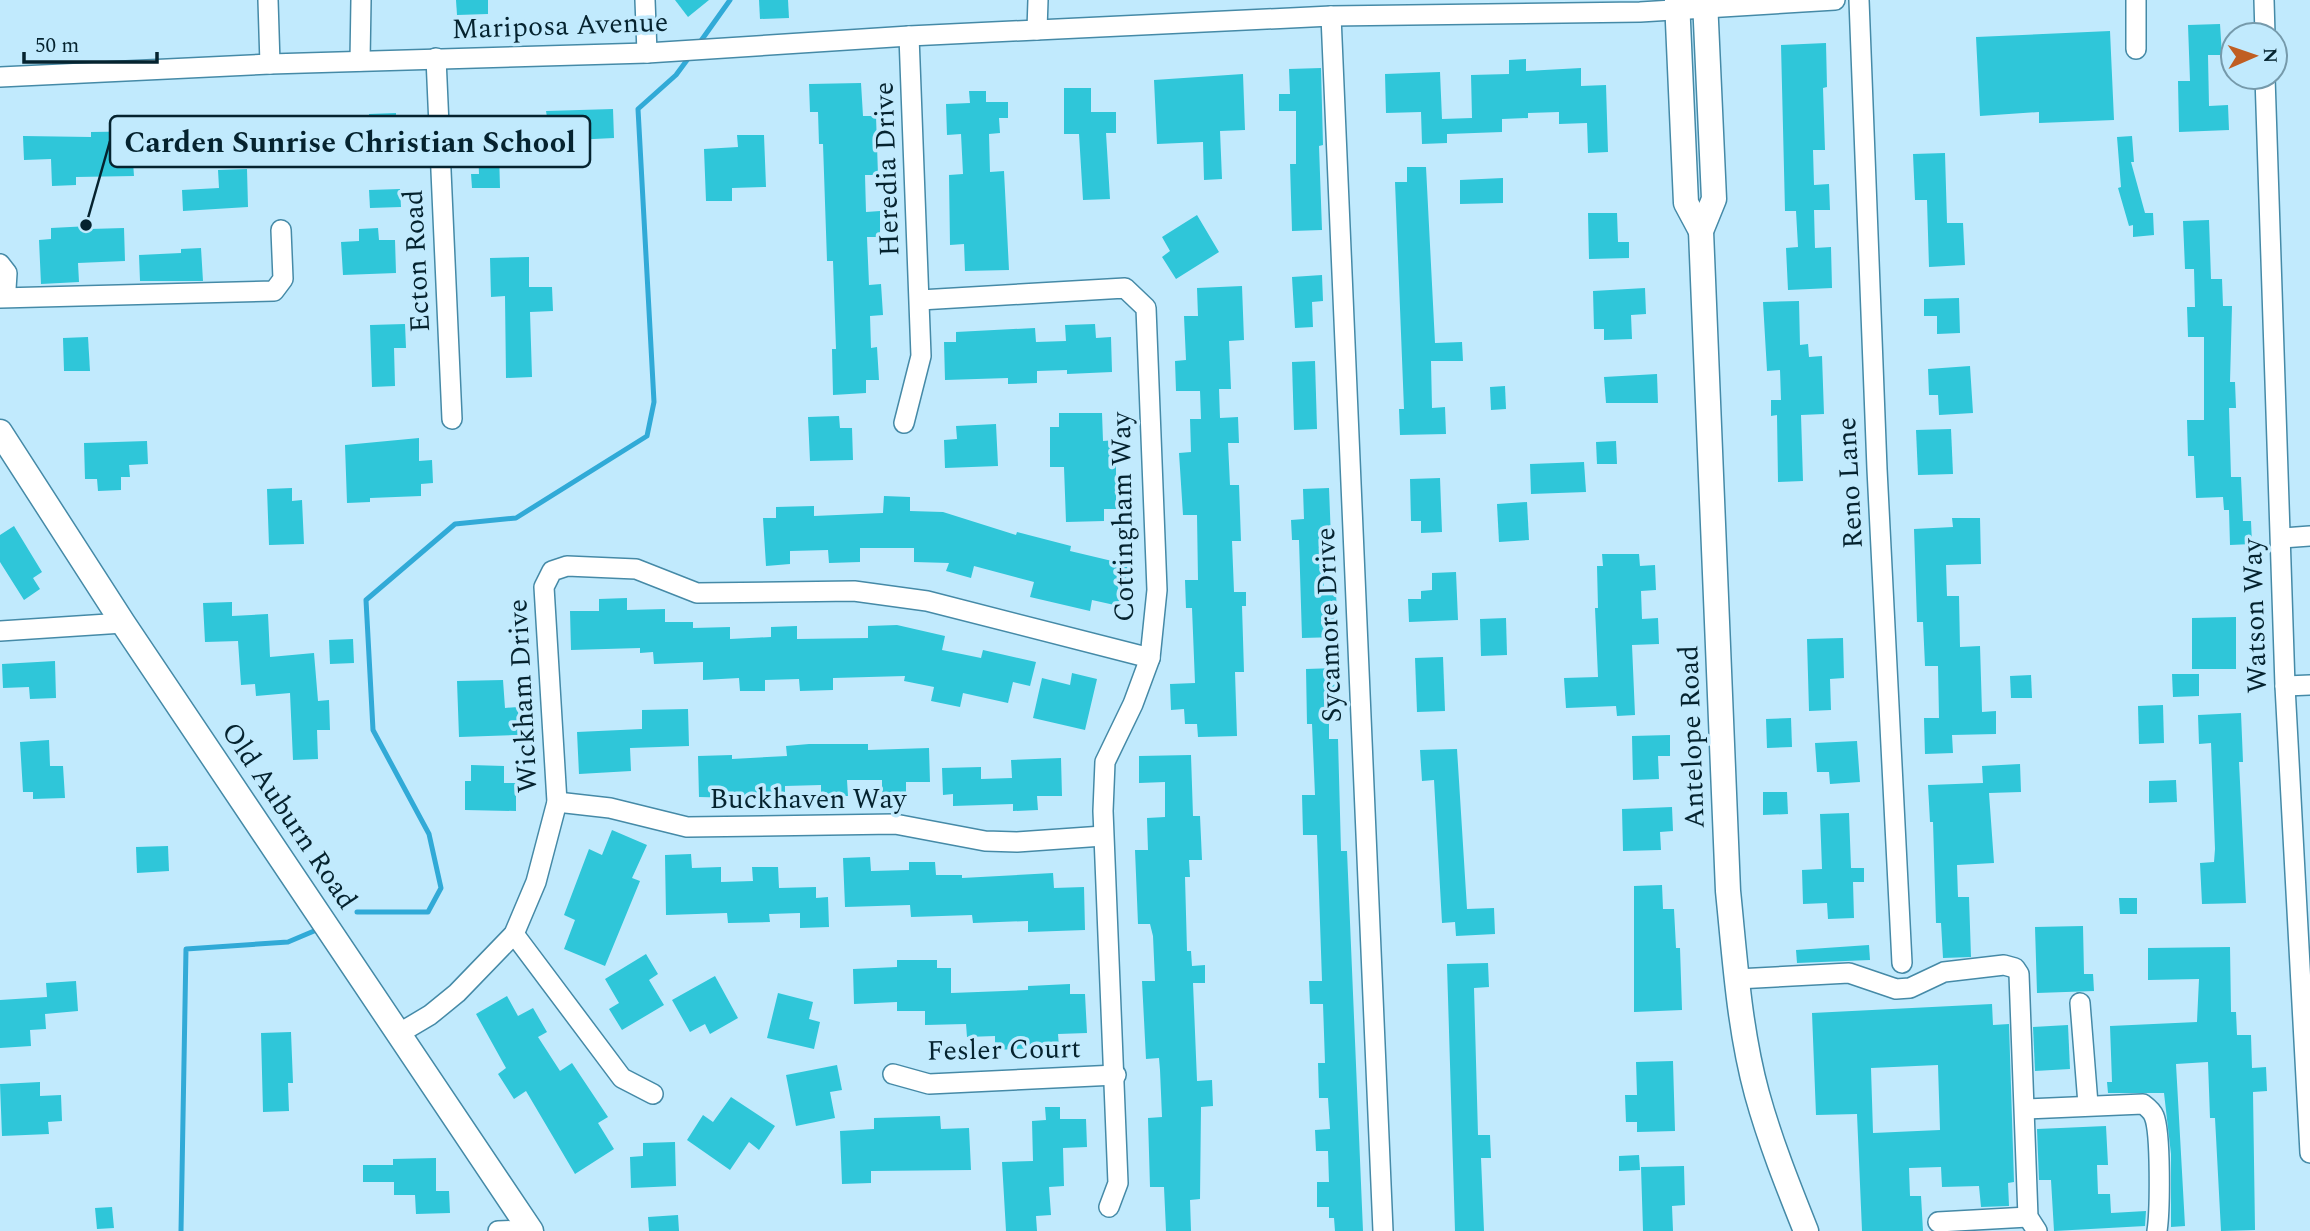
<svg xmlns="http://www.w3.org/2000/svg" width="2310" height="1231" viewBox="0 0 2310 1231" font-family="Spectral,serif">
	<style>
		.lines { fill: none; stroke-linecap: round; stroke-linejoin: round }
		.stream { stroke: #31aad7; stroke-width: 5 }
		.building { fill: #2fc6d9; fill-rule: evenodd }
		.minor-casing { stroke: #458aa7; stroke-width: 22 }
		.major-casing { stroke: #458aa7; stroke-width: 27 }
		.minor { stroke: #fff; stroke-width: 19 }
		.major { stroke: #fff; stroke-width: 24 }
		.labels { text-anchor: middle; dominant-baseline: central; stroke-width: 7; stroke-linejoin: round; paint-order: stroke }
		.street-label { font-size: 28px; fill: #05232f; stroke: #c1eafd }
		.leader { fill: none; stroke: #05232f; stroke-width: 2.5 }
		.callout-dot { fill: #05232f; stroke: #c1eafd; stroke-width: 2.5 }
		.callout { fill: #c1eafd; stroke: #05232f; stroke-width: 2.5 }
		.callout-label { font-size: 30px; text-anchor: middle; font-weight: bold; fill: #05232f }
	</style>
	<rect width="100%" height="100%" fill="#c1eafd"/>
	<g class="lines">
		<g class="stream">
			<path d="M698,45l32,-45"/>
			<path d="M357,912h71l13,-24 -12,-54 -56,-104 -7,-130 89,-76 61,-6 131,-82 7,-34 -16,-293 38,-34 14,-19"/>
			<path d="M181,1231l5,-282 102,-7 26,-11"/>
		</g>
	</g>
	<g class="building">
		<path d="M456,0h32v14l-31,1z"/>
		<path d="M675,0h34l-21,17z"/>
		<path d="M759,0h29l1,18 -29,1z"/>
		<path d="M2220,24l2,31h-14l1,51 19,-1 1,25 -50,2 -1,-51h12l-2,-56z"/>
		<path d="M2110,31l4,89 -75,3v-11l-59,4 -4,-79z"/>
		<path d="M1826,43l1,44 -4,1 2,62h-12l1,35 15,-1 1,26h-16l1,38 16,-1 1,41 -44,2 -2,-42 12,-1 -2,-36h-11l-4,-166z"/>
		<path d="M1526,59v12l55,-3v18l25,-1 2,67 -20,1 -1,-30 -28,1v-12l-31,1v5l-26,1v13l-55,2v9l-25,1 -1,-32 -35,1 -1,-39 55,-2 2,47 30,-1 -1,-43 38,-1v-14z"/>
		<path d="M1321,68l2,77 -4,1 3,84 -30,1 -2,-67h6v-53h-17v-17h11l-1,-25z"/>
		<path d="M1243,74l2,56 -25,1 2,48 -18,1 -1,-38 -46,2 -3,-64z"/>
		<path d="M861,83l2,33h13l2,59h-13l1,37 14,-1v26h-13l2,48 12,-1 2,31 -13,1 1,32 6,-1 2,33h-13v13l-33,2 -1,-46h4l-3,-88h-6l-4,-117h-4l-1,-32h-8l-1,-28z"/>
		<path d="M1064,88h27v24h25v21h-10l4,66 -27,1 -4,-66h-15z"/>
		<path d="M969,91h17v11h22v16h-9l1,15 -11,1 1,38 14,-1 5,99 -44,1 -1,-27 -14,1 -1,-70 14,-1 -2,-40 -14,1 -1,-31 24,-1z"/>
		<path d="M613,109l1,29 -102,5 1,9h-14l1,36h-28l-1,-14h8l-1,-28h9l-1,-28 61,-1 -1,-6z"/>
		<path d="M396,113v11l25,-1 1,24 -52,1 -1,-34z"/>
		<path d="M156,131l1,31h-24l1,14 -58,1v8l-24,1 -1,-27 -27,1 -1,-24 68,1v-5z"/>
		<path d="M737,135h27l2,52 -34,1v13h-26l-2,-52 34,-2z"/>
		<path d="M2132,136l2,26h-3l14,51h8l1,22 -21,2v-12l-4,1 -11,-38 3,-1 -4,-50z"/>
		<path d="M1945,153l2,70h16l2,42 -36,2 -2,-67h-12l-2,-46z"/>
		<path d="M1407,167h19l9,176 27,-1 1,19h-32l1,47 13,-1 1,27 -46,1 -1,-26h5l-9,-227h12z"/>
		<path d="M247,169l1,38 -65,4 -1,-21 37,-2 -1,-18z"/>
		<path d="M1503,178v25l-43,1v-24z"/>
		<path d="M400,189l1,18 -31,1 -1,-18z"/>
		<path d="M1588,213h29l1,29h11v16l-40,1z"/>
		<path d="M1197,215l22,37 -43,27 -14,-22 8,-6 -8,-14z"/>
		<path d="M2209,220l2,59h11l1,27h9l-2,76h5l1,26h-7l2,69h10l2,44h8l1,23 -22,1 -1,-35h-5l-1,-13 -27,1 -2,-42h-6l-1,-36h17v-83h-16l-1,-30h8l-1,-38h-9l-2,-48z"/>
		<path d="M90,226v3l34,-1 1,33 -47,2 1,19 -38,2 -2,-44 12,-1v-11z"/>
		<path d="M378,228l1,12h16l1,33 -53,2 -2,-33 18,-1v-12z"/>
		<path d="M201,248l2,33h-63l-1,-26 42,-2v-4z"/>
		<path d="M529,257v30h23l1,24 -23,1 2,65 -26,1 -1,-82 -14,1 -1,-39z"/>
		<path d="M1322,275l1,26 -11,1 1,25 -18,1 -3,-51z"/>
		<path d="M1242,286l2,54 -15,1 2,48h-12l1,29 18,-1 1,26h-11l2,42h9l2,56h-9l2,51h12v14h-4l2,66h-9l2,64 -39,1 -1,-13h-12l-1,-15 -13,1 -1,-26 25,-1 -3,-75h-6l-1,-28h13l-1,-65h-14l-4,-62 12,-1 -1,-33h11l-1,-28h-24l-1,-30 11,-1 -2,-44h14l-1,-28z"/>
		<path d="M1645,288l1,26 -15,1 1,24 -28,1v-11h-10l-1,-38z"/>
		<path d="M1959,298l1,35 -23,1v-18h-13v-17z"/>
		<path d="M1799,301l1,44 8,-1 1,13 13,-1 2,58 -23,1 2,66 -25,1 -1,-67 -6,1v-16h10l-1,-30 -13,1 -4,-69z"/>
		<path d="M405,324l1,24h-12l1,38 -23,1 -2,-62z"/>
		<path d="M1095,324l1,14 15,-1 1,35 -45,2v-4l-30,1v12l-29,1v-6l-63,2 -1,-38h12v-10l79,-4 1,14 30,-1 -1,-16z"/>
		<path d="M88,337l2,34h-26l-1,-33z"/>
		<path d="M1315,361l2,68 -23,1 -2,-68z"/>
		<path d="M1970,366l3,47 -34,2 -1,-20h-9l-1,-26z"/>
		<path d="M1657,374l1,29h-52l-2,-26z"/>
		<path d="M1505,386l1,23 -15,1 -1,-23z"/>
		<path d="M1059,413h43l1,28 13,-1v69h-12v12l-38,1 -2,-55h-14v-40h9z"/>
		<path d="M839,416l1,12h12l1,32 -43,1 -2,-44z"/>
		<path d="M996,424l2,42 -53,2 -1,-28 13,-1 -1,-13z"/>
		<path d="M1951,429l2,45 -35,1 -2,-45z"/>
		<path d="M419,438v23l13,-1 1,23 -12,1v12l-51,2v4l-23,1 -2,-58z"/>
		<path d="M147,441l1,23 -19,1 1,12h-9v13l-23,1 -1,-12h-12l-1,-36z"/>
		<path d="M1616,441l1,23h-20l-1,-22z"/>
		<path d="M1584,462l2,30 -55,2 -1,-30z"/>
		<path d="M1440,478l2,54 -21,1v-12h-10l-1,-42z"/>
		<path d="M292,488v13l10,-1 2,44 -35,1 -2,-56z"/>
		<path d="M1329,488l2,51h-9l2,55 12,-1 2,44 -36,1 -3,-98h-7l-1,-20 13,-1 -1,-30z"/>
		<path d="M884,496l26,1v14l33,1 73,23 1,-3 54,14 -1,5 59,14 -10,41 -27,-6 -2,11 -60,-14 4,-15 -60,-16 -3,12 -25,-7 3,-8 -35,-1v-14h-54v14l-31,1 -1,-13 -38,1v13l-24,2 -3,-48h13v-11l38,-1v10l69,-3z"/>
		<path d="M1527,502l2,38 -30,2 -2,-38z"/>
		<path d="M1952,518h28l1,46 -35,1 1,31h12l1,51 20,-1 2,66 14,-1v23l-44,1 1,18 -28,1 -1,-36h15l-1,-52h-13l-2,-44h-6l-3,-93 39,-2z"/>
		<path d="M14,526l28,46 -9,6 7,11 -16,11 -24,-38v-27z"/>
		<path d="M1602,554h37l1,12 15,-1 1,25 -15,1 1,28 16,-1 1,26 -27,1 3,70 -18,1 -1,-10 -50,2 -2,-30 34,-1 -3,-69h3l-1,-42h6z"/>
		<path d="M1456,572l2,48 -49,2 -1,-23h13v-8l11,-1v-17z"/>
		<path d="M627,598v12l38,-1v13h28v6l37,-1v12l41,-2v-10l26,-1v13l71,-1v-12l29,-1 48,11 -3,14 39,8 2,-8 53,12 -6,24 -17,-4 -5,21 -45,-10 -3,14 -29,-6 3,-14 -30,-6 1,-5 -72,2v12l-33,1 -1,-12 -34,1v11h-25l-1,-13 -36,2v-18l-49,2 -1,-12 -13,1v-5l-69,2 -1,-39h29v-12z"/>
		<path d="M232,602v14l36,-2 2,43 44,-4 4,48 11,-1 1,30h-13l1,29 -25,1 -3,-67 -34,3 -1,-12 -14,1 -3,-44 -33,1 -2,-39z"/>
		<path d="M2236,617v52h-44v-51z"/>
		<path d="M1506,618l1,37 -26,1 -1,-37z"/>
		<path d="M1843,638l1,40 -14,1 1,31 -22,1 -2,-72z"/>
		<path d="M353,639l1,24 -24,1 -1,-24z"/>
		<path d="M1443,657l2,54 -28,1 -2,-54z"/>
		<path d="M55,661l1,37 -26,1 -1,-12 -26,1 -1,-24z"/>
		<path d="M1336,668l1,39h-8v32h9l3,112h6l16,380h-28l-1,-13h-5v-11h-12v-25h12l-1,-31h-12l-1,-21 15,-1 -2,-31h-9l-1,-35h7l-2,-59h-13l-1,-23h13l-5,-146h-14l-1,-40h13l-3,-71h-5l-1,-55z"/>
		<path d="M1072,673l25,6 -12,51 -52,-12 9,-40 28,7z"/>
		<path d="M2172,674h27v22l-26,1z"/>
		<path d="M2031,675l1,23h-21l-1,-22z"/>
		<path d="M503,680l2,28 13,-1 1,28 -60,2 -2,-56z"/>
		<path d="M2163,705l1,38 -25,1 -1,-38z"/>
		<path d="M688,709l1,37 -59,2 1,23 -52,3 -2,-42 65,-3v-19z"/>
		<path d="M2241,713l2,49h-4l7,141 -44,1 -2,-41 14,-1 1,-13 -4,-106 -12,1 -1,-29z"/>
		<path d="M1791,718l1,29 -25,1 -1,-29z"/>
		<path d="M1670,735v21h-12l1,23 -26,1 -1,-44z"/>
		<path d="M49,740l1,26h13l2,32 -32,1v-7h-10l-3,-50z"/>
		<path d="M1857,741l3,41 -30,2 -1,-12h-12l-2,-29z"/>
		<path d="M809,744h59v6l61,-2 1,34h-24v13h-24v-15h-35l1,16h-27v-11l-36,1v13l-86,-2 -1,-41 34,-1v4l55,-3 -1,-10z"/>
		<path d="M1457,749l10,160 27,-1 1,26 -39,2 -1,-14 -13,1 -8,-143 -12,1 -2,-31z"/>
		<path d="M1191,755l2,61h7l2,44h-13l1,17h-5l2,74h4l1,15 13,-1v18h-12l4,98 15,-1 1,26 -12,1 -1,92 -10,1 1,31h-25l-2,-44h-14l-2,-69 14,-1 -2,-47 -1,-12 -13,1 -4,-78h13l-2,-45 -3,-12h-12l-3,-74h13l-1,-32 18,-1v-35l-26,1v-27z"/>
		<path d="M1061,758l1,38h-25l1,14 -25,1v-7l-60,2v-12l-10,1 -1,-27 39,-1v12l31,-1 -1,-18z"/>
		<path d="M2020,764l1,28 -32,1 5,70 -37,2 1,32h11l2,60 -28,1 -2,-35h-5l-3,-101h-3l-2,-37 55,-2 -1,-17z"/>
		<path d="M471,765l33,1v17h12v28l-51,-1v-29h6z"/>
		<path d="M2176,780l1,22 -28,1v-22z"/>
		<path d="M1763,792h24l1,22 -25,1z"/>
		<path d="M1672,807l1,24 -13,1 1,18 -38,1 -1,-42z"/>
		<path d="M1849,813l2,55h13v14h-11l1,36 -26,1 -1,-16 -24,1 -1,-34 20,-1 -2,-55z"/>
		<path d="M612,830l35,15 -15,33 8,3 -35,85 -41,-17 11,-29 -11,-5 25,-66 13,6z"/>
		<path d="M168,846l1,25 -32,2 -1,-26z"/>
		<path d="M691,854l1,14 29,-1v15l32,-1 -1,-14h26l1,21 37,-1v11l12,-1 1,30 -29,1v-15l-31,1 1,8 -42,1 -1,-10 -61,2 -1,-60z"/>
		<path d="M870,857l1,14 38,-1v-8h26l1,13h26v3l91,-5 1,15 30,-1 1,43 -57,2v-11l-55,2 -1,-8 -61,2 -1,-12 -65,2 -2,-49z"/>
		<path d="M1662,885l1,24h11l2,39h4l2,62 -48,2v-126z"/>
		<path d="M2119,898h18v16h-17z"/>
		<path d="M2083,926l1,48h9l1,17 -57,2 -2,-66z"/>
		<path d="M1869,945l1,15 -73,3 -1,-13z"/>
		<path d="M2230,947l1,65h5l1,23h14l1,33 14,-1 1,24 -14,1 2,138 -34,1 -6,-113h-5l-2,-56 -32,2 9,162 -14,1v-73l-7,-61h-56l-1,-11h5l-2,-56 87,-4 2,-43 -51,1v-32z"/>
		<path d="M646,954l12,20 -9,6 15,25 -42,25 -13,-21 10,-6 -14,-24z"/>
		<path d="M897,960h40v8h14v25l77,-3v-4l42,-2v10h15l2,39 -29,1 1,13 -64,3v-14l-28,1 -1,-13 -41,1v-14h-28v-9l-43,2 -1,-35 44,-2z"/>
		<path d="M1488,963l1,24 -15,1 4,147h12l1,23h-10l3,73h-29l-8,-267z"/>
		<path d="M715,976l23,42 -28,16 -5,-10 -15,8 -18,-32z"/>
		<path d="M76,981l2,30 -33,3 1,15 -16,1 1,16 -31,2v-48l47,-3 -1,-14z"/>
		<path d="M778,993l35,9 -4,17 11,3 -6,27 -47,-11z"/>
		<path d="M507,996l11,20 15,-8 14,24 -9,5 22,34 12,-8 36,54 -10,6 16,26 -39,25 -49,-83 -12,8 -16,-25 8,-6 -30,-54z"/>
		<path d="M1992,1004l1,21 16,-1 5,158 -6,1 1,23 -28,1 -2,-21 -37,1 -1,-20 -32,1 1,28h11l2,35h-61l-5,-117 -41,1 -4,-102zM1938,1065l2,65 -67,3 -2,-65z"/>
		<path d="M2068,1025l2,44 -35,2 -2,-44z"/>
		<path d="M291,1032l2,51h-5l1,28 -26,1 -2,-79z"/>
		<path d="M1673,1061l2,70 -38,1v-10h-11l-1,-27h12l-1,-33z"/>
		<path d="M837,1065l5,25 -12,2 5,26 -39,8 -10,-51z"/>
		<path d="M40,1082v14l21,-1 1,26 -14,1 1,12 -47,2 -2,-52z"/>
		<path d="M731,1097l44,29 -16,24 -10,-8 -19,28 -43,-30 16,-25 10,7z"/>
		<path d="M1045,1107h15v12h26l1,28 -24,1 1,38 -15,1 2,28 -15,1 1,15h-31l-4,-69 31,-1 -1,-40 14,-1z"/>
		<path d="M940,1116l1,13 28,-1 2,42 -100,1v12l-29,1 -2,-53 34,-2v-11z"/>
		<path d="M2106,1126l2,39h-11l1,29h12l1,19 35,-2 -1,15 -91,5 -3,-51h-12l-2,-51z"/>
		<path d="M675,1142l1,44 -45,2 -1,-31 13,-1v-13z"/>
		<path d="M1639,1155l1,15 -21,1v-15z"/>
		<path d="M436,1158v33h13l1,22 -34,1 -1,-19h-21v-13h-31v-17h30v-6z"/>
		<path d="M1684,1166l1,39 -13,1 1,25h-30l-2,-64z"/>
		<path d="M112,1207l2,21 -17,1 -2,-21z"/>
		<path d="M678,1215l1,16h-30l-1,-14z"/>
	</g>
	<g class="lines">
		<defs>
			<g id="minor">
				<path d="M268,0l2,64"/>
				<path d="M645,0l2,53"/>
				<path d="M1859,0l18,469 25,494"/>
				<path d="M2264,0l1,35"/>
				<path d="M1331,16l52,1215"/>
				<path d="M1037,30l1,-30"/>
				<path d="M2136,49v-49"/>
				<path d="M436,58l16,361"/>
				<path d="M360,61l1,-61"/>
				<path d="M0,77l270,-13 377,-11 262,-17 422,-20 309,-4 195,-12"/>
				<path d="M2265,77l20,609 25,467"/>
				<path d="M0,264l7,9 -1,16 -6,8"/>
				<path d="M0,298l274,-7 9,-12 -2,-49"/>
				<path d="M920,300l205,-12 21,20 11,282 -7,68 -17,46 -28,58 -2,49 15,372 -9,24"/>
				<path d="M904,423l17,-67 -12,-320"/>
				<path d="M2281,538l29,-2"/>
				<path d="M0,631l123,-8"/>
				<path d="M2285,686l25,-1"/>
				<path d="M557,802l53,6 77,19 208,-3 90,17 32,1 86,-6"/>
				<path d="M514,934l108,144 31,16"/>
				<path d="M1737,979l112,-6 47,16 14,-1 34,-16 60,-7 11,3 4,6 9,243 9,14"/>
				<path d="M2080,1003l8,101"/>
				<path d="M398,1034l32,-19 27,-22 57,-59 22,-52 21,-80 -13,-215 8,-16 15,-5 69,3 61,24 157,-2 73,10 223,57"/>
				<path d="M893,1074l36,10 187,-9"/>
				<path d="M2026,1109l117,-5c4,3 9,7 11,12 7,16 6,96 3,115"/>
				<path d="M1938,1222l90,-5"/>
				<path d="M498,1231l32,-1"/>
			</g>
			<g id="major">
				<path d="M1677,0l9,203 15,28"/>
				<path d="M1705,0l9,199 -13,32 27,660c7,68 11,137 29,203 13,47 31,92 49,137"/>
				<path d="M0,432l123,191 408,608"/>
			</g>
		</defs>
		<use href="#minor" class="minor-casing"/>
		<use href="#major" class="major-casing"/>
		<use href="#minor" class="minor"/>
		<use href="#major" class="major"/>
	</g>
	<g class="labels">
		<g class="street-label">
			<text transform="translate(560 26) rotate(-2)">Mariposa Avenue</text>
			<text transform="translate(887 169) rotate(-92)">Heredia Drive</text>
			<text transform="translate(417 261) rotate(-93)">Ecton Road</text>
			<text transform="translate(1850 483) rotate(-93)">Reno Lane</text>
			<text transform="translate(1123 517) rotate(-91)">Cottingham Way</text>
			<text transform="translate(2255 616) rotate(-92)">Watson Way</text>
			<text transform="translate(1329 625) rotate(-92)">Sycamore Drive</text>
			<text transform="translate(523 696) rotate(-93)">Wickham Drive</text>
			<text transform="translate(1692 737) rotate(-92)">Antelope Road</text>
			<text x="808" y="799">Buckhaven Way</text>
			<text transform="translate(289 816) rotate(56)">Old Auburn Road</text>
			<text transform="translate(1004 1050) rotate(-1)">Fesler Court</text>
		</g>
	</g>
	<path class="leader" d="M86 225L110 141"/>
	<circle class="callout-dot" cx="86" cy="225" r="7"/>
	<rect class="callout" x="110" y="116" width="480" height="51" rx="7"/>
	<g class="callout-label">
		<text x="350" y="152">Carden Sunrise Christian School</text>
	</g>
	<g transform="translate(2254 56) rotate(88)"><circle r="33" fill="#c1eafd" stroke="#769aab" stroke-width="2"/>
	<path d="M0-5L12 26L0 18L-12 26Z" fill="#c05e22"/>
	<text y="-10" font-size="19" font-weight="bold" text-anchor="middle" fill="#05232f">N</text>
	</g>
	<path d="M24 52v10h133v-10" fill="none" stroke="#05232f" stroke-width="3.5"/>
	<text x="35" y="52" font-size="21" fill="#05232f" stroke="#c1eafd" stroke-width="5" paint-order="stroke">50 m</text>
</svg>
